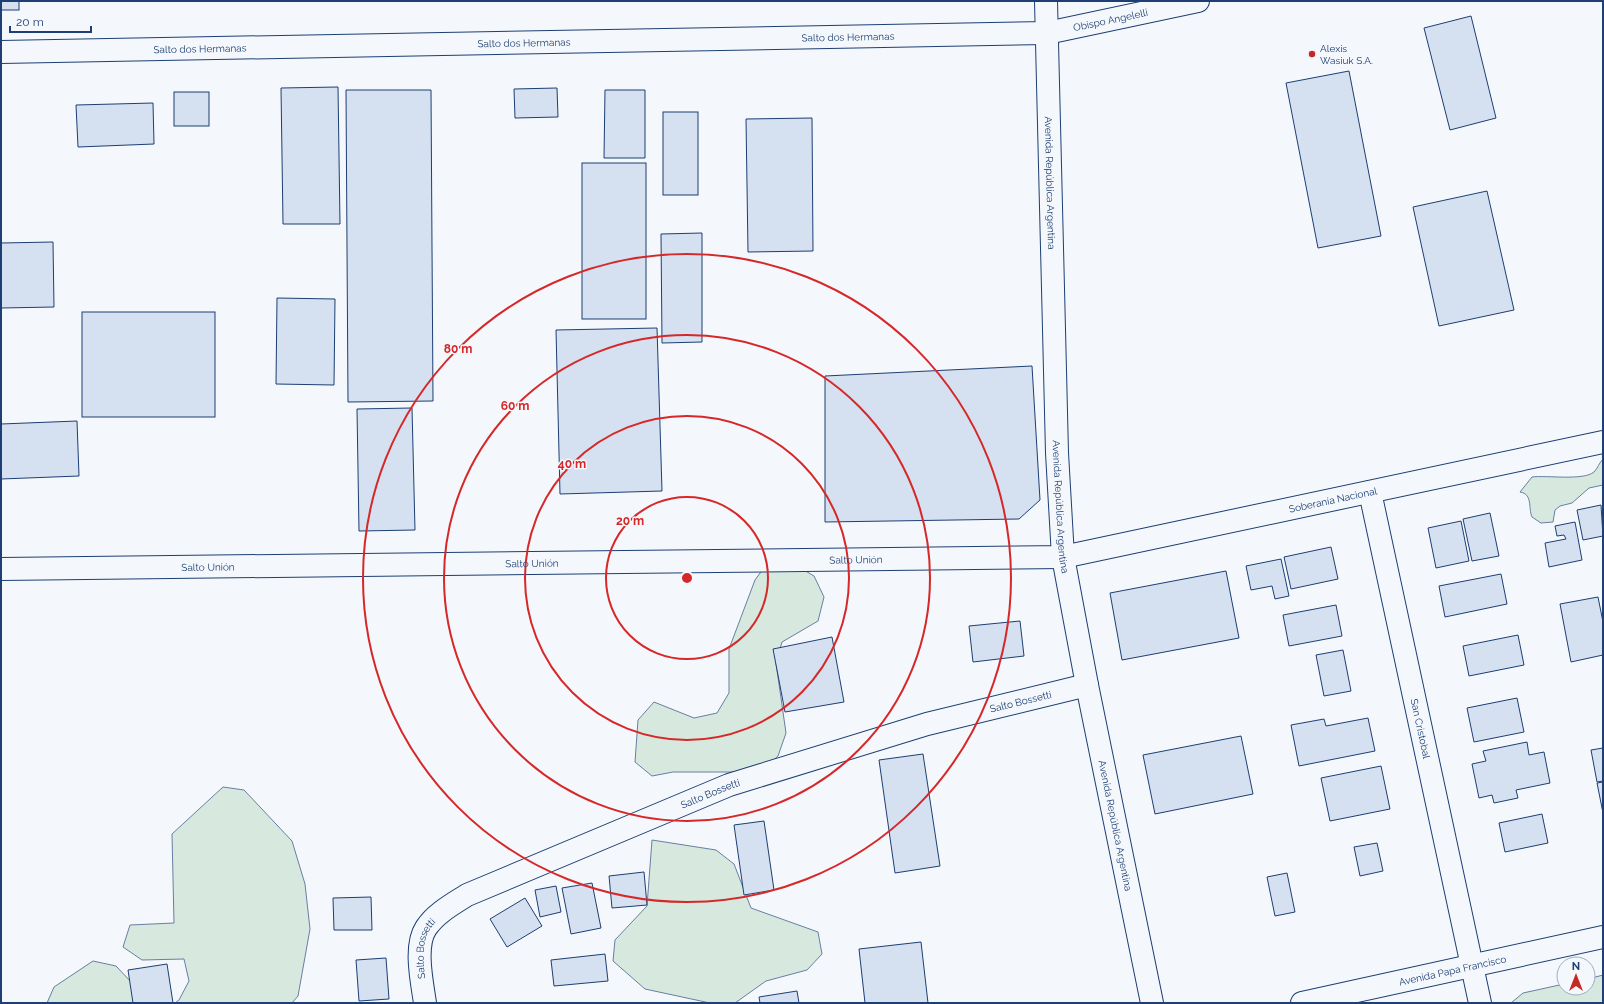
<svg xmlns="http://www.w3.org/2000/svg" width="1604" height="1004" viewBox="0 0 1604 1004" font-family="Raleway,sans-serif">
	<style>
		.green { fill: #d7e8df; stroke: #687fa3 }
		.building { fill: #d5e0f0; stroke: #1d3f73 }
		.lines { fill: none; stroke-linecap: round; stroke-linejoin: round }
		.minor-casing { stroke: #1d3f73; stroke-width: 24 }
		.secondary-casing { stroke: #1d3f73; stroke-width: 24 }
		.minor { stroke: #f4f7fb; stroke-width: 22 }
		.secondary { stroke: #f4f7fb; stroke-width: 22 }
		.ring { fill: none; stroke: #d62828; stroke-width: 2 }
		.poi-dot { fill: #c62828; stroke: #f4f7fb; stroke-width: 1.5 }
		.labels { text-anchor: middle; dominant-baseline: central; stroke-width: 3; stroke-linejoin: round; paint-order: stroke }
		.street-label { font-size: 10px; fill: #1d3f73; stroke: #f4f7fb }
		.poi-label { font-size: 10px; fill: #1d3f73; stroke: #f4f7fb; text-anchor: start }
		.centre { fill: #d62828; stroke: #f4f7fb; stroke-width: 2 }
		.ring-label { font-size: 12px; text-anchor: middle; font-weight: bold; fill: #d62828; stroke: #f4f7fb; stroke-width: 3; stroke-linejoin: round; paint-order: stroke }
	</style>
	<rect width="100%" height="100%" fill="#f4f7fb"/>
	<g class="green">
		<path d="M1603,459v26l-14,3 -17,15 -12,3 -5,4 -2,12 -12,1 -9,-6c-4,-9 1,-23 -12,-25l12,-15c15,-2 51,4 62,-5 4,-4 5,-9 9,-13z"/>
		<path d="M768,562l24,1 22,13 10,21 -6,24 -36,21 -6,21 10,70 -8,23 -17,16h-88l-21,4 -17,-14 3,-42 16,-18 40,16 23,-5 12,-20v-44l26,-69z"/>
		<path d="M223,787l21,3 48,51 13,43 5,45 -12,67 -6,7h-117l4,-3 10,-19 -5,-22 -42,1 -19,-13 7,-22 44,-2 -2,-89z"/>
		<path d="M652,840l64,10 18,14 17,44 67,24 4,22 -15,16 -41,11 -31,22h-25l-65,-14 -32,-28 2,-21 32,-34z"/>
		<path d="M93,961l23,5 16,17 2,20h-87l7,-16z"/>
		<path d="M1603,975v28h-92l12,-10 41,-9v4h24v-9z"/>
	</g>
	<g class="building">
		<rect x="1" y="1" width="18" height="9"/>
		<path d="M1471,16l25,102 -46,12 -26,-102z"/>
		<path d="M1349,71l32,165 -63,12 -32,-165z"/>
		<path d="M338,87l2,137h-57l-2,-136z"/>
		<path d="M557,88l1,29 -43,1 -1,-29z"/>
		<path d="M346,90h85l2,311 -85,1z"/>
		<path d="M605,90h40v68h-41z"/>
		<rect x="174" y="92" width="35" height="34"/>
		<path d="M153,103l1,41 -76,3 -2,-42z"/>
		<rect x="663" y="112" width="35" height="83"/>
		<path d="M812,118l1,133 -65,1 -2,-133z"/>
		<rect x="582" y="163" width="64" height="156"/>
		<path d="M1487,191l27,119 -75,16 -26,-119z"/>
		<path d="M702,233v109l-40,1 -1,-109z"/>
		<path d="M53,242l1,65 -53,1v-65z"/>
		<path d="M277,298l58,1 -1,86 -58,-1z"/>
		<rect x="82" y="312" width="133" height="105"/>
		<path d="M657,328l5,163 -102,3 -4,-164z"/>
		<path d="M1032,366l8,134 -21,19 -194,3v-146z"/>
		<path d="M412,408l3,122 -56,1 -2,-122z"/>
		<path d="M77,421l2,55 -78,3v-55z"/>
		<path d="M1601,505l2,31 -20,4 -6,-30z"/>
		<path d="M1490,513l9,43 -27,5 -9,-42z"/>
		<path d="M1461,521l8,40 -33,7 -8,-40z"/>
		<path d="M1575,522l7,38 -33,7 -4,-24 21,-4 -2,-4 -7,1 -2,-10z"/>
		<path d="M1331,547l7,32 -47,10 -7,-32z"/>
		<path d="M1281,559l8,37 -14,3 -3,-13 -21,4 -5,-24z"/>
		<path d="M1226,571l13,67 -117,22 -12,-67z"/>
		<path d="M1501,574l6,30 -62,13 -6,-31z"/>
		<path d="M1598,597l5,25v33l-32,7 -11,-58z"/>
		<path d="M1336,605l6,31 -53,10 -6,-31z"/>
		<path d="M1020,621l4,35 -51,6 -4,-36z"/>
		<path d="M1518,635l6,30 -55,11 -6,-30z"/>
		<path d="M832,637l12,65 -59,10 -12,-63z"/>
		<path d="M1343,650l8,41 -27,5 -8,-41z"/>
		<path d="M1517,698l7,34 -50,10 -7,-34z"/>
		<path d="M1368,718l7,33 -76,15 -8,-41 33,-6 2,7z"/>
		<path d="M1241,736l12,58 -98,20 -12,-59z"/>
		<path d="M1527,742l2,13 15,-3 6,31 -34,7 2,8 -24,5 -2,-8 -13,3 -7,-34 14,-3 -3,-10z"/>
		<path d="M1603,748v33l-6,1 -6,-32z"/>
		<path d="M923,754l17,112 -45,7 -16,-113z"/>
		<path d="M1381,766l9,43 -60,12 -9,-43z"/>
		<path d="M1603,782v31l-6,-30z"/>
		<path d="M1542,814l6,29 -43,9 -6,-29z"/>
		<path d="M764,821l10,69 -30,5 -10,-70z"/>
		<path d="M1377,843l6,28 -23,5 -6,-29z"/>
		<path d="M644,872l3,33 -35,3 -3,-32z"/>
		<path d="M1287,873l8,39 -20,4 -8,-39z"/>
		<path d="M592,883l9,45 -30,6 -9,-46z"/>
		<path d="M556,886l5,26 -21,5 -5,-27z"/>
		<path d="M371,897l1,33h-38l-1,-32z"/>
		<path d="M525,898l17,28 -35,21 -17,-28z"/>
		<path d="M921,942l7,61h-63l-6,-54z"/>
		<path d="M605,954l3,27 -54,5 -3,-26z"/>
		<path d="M386,958l3,41 -30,2 -3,-41z"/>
		<path d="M167,964l6,39h-40l-5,-33z"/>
		<path d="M797,991l2,12h-39l-1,-6z"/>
	</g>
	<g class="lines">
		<defs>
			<g id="minor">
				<path id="s1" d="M1,52l1046,-19 151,-32"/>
				<path id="s2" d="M1370,492l110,511"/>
				<path id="s3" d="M1,569l1062,-12 540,-115"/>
				<path id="s4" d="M425,1003c-3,-21 -11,-57 1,-75 10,-15 27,-24 41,-33l262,-110 198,-61 160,-39"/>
			</g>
			<g id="secondary">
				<path id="s5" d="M1046,1l11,452 6,104 24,128 65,318"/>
				<path id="s6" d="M1302,1003l301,-66"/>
			</g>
		</defs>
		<use href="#minor" class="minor-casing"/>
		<use href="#secondary" class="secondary-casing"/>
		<use href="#minor" class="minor"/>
		<use href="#secondary" class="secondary"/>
	</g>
	<g class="ring">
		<circle cx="687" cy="578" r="81"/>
		<circle cx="687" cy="578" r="162"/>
		<circle cx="687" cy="578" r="243"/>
		<circle cx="687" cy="578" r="324"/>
	</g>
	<circle class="poi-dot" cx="1312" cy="54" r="4"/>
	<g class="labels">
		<g class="street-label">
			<text stroke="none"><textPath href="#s1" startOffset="1111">Obispo Angelelli</textPath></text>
			<text stroke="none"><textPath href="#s1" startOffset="847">Salto dos Hermanas</textPath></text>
			<text stroke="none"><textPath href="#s1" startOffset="523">Salto dos Hermanas</textPath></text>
			<text stroke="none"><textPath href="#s1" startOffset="199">Salto dos Hermanas</textPath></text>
			<text stroke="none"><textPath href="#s5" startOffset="182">Avenida República Argentina</textPath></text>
			<text stroke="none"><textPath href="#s3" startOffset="1338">Soberanía Nacional</textPath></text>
			<text stroke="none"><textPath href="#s5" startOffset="506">Avenida República Argentina</textPath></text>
			<text stroke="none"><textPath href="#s3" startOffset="855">Salto Unión</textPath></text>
			<text stroke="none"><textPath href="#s3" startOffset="531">Salto Unión</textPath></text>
			<text stroke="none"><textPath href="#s3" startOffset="207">Salto Unión</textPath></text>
			<text stroke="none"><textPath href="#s4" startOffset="717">Salto Bossetti</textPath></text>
			<text stroke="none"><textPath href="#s2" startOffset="242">San Cristobal</textPath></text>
			<text stroke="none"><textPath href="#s4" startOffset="393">Salto Bossetti</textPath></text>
			<text stroke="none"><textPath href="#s5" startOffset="830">Avenida República Argentina</textPath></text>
			<text stroke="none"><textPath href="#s4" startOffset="56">Salto Bossetti</textPath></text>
			<text stroke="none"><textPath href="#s6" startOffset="154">Avenida Papa Francisco</textPath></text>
		</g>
		<g class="poi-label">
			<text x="1320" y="48">Alexis<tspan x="1320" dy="12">Wasiuk S.A.</tspan></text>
		</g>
	</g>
	<circle cx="687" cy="578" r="6" class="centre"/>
	<g class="ring-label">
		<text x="458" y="353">80 m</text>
		<text x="515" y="410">60 m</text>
		<text x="572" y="468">40 m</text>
		<text x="630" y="525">20 m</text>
	</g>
	<rect width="1604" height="1004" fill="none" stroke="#1d3f73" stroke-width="4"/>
	<g transform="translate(1576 976)"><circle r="19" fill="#f4f7fb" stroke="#9eadc5"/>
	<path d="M0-3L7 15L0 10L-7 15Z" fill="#c62828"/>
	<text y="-6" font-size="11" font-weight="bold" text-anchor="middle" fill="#1d3f73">N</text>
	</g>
	<path d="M10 26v6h81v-6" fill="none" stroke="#1d3f73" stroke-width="2"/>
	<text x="16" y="26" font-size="12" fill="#1d3f73" stroke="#f4f7fb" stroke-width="3" paint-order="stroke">20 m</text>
</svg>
